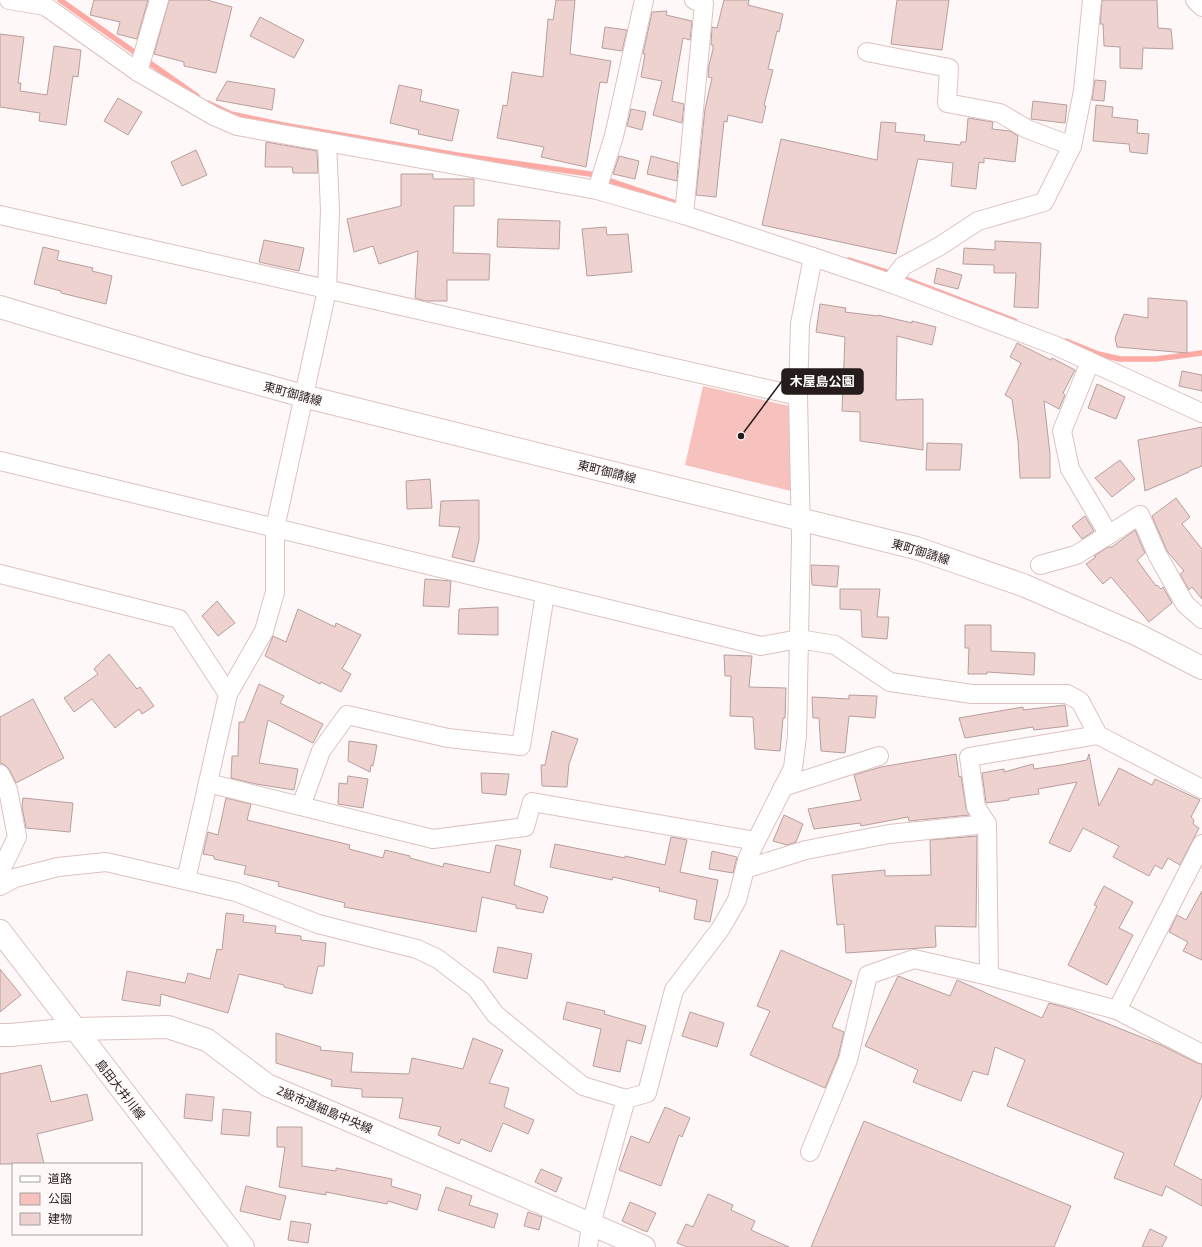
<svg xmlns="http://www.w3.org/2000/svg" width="1202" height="1247" viewBox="0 0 1202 1247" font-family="'Exo 2','Noto Sans JP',sans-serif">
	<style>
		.park { fill: #f7c1bd }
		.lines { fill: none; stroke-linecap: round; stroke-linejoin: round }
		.stream { stroke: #feaaa4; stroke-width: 5.5 }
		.building { fill: #edd2cf; stroke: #b89f9d }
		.minor-casing { stroke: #ddc2c0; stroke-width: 20 }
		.tertiary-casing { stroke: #ddc2c0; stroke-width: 24 }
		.secondary-casing { stroke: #ddc2c0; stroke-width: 24 }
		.minor { stroke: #fff; stroke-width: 18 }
		.tertiary { stroke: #fff; stroke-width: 22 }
		.secondary { stroke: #fff; stroke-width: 22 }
		.labels { text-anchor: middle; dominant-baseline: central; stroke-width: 3; stroke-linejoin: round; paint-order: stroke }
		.street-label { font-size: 12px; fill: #251c1b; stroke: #fef8f8 }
		.leader { fill: none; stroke: #251c1b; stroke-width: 1.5 }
		.callout-dot { fill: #251c1b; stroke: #fef8f8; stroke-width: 1.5 }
		.callout { fill: #251c1b; stroke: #251c1b; stroke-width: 1.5 }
		.callout-label { font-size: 13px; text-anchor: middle; font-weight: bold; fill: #fff }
	</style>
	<rect width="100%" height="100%" fill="#fef8f8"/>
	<path class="park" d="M703,386l86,20 2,85 -106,-26z"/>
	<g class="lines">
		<g class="stream">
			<path d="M60,0l137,96"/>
			<path d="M208,103l23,11 52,11 174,30 133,19 89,30"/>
			<path d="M849,260l38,12 128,49"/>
			<path d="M1066,341l32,13 22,5h36l46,-6"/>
		</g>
	</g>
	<g class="building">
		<path d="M94,0h54l-11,39 -20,-5 3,-12 -30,-7z"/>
		<path d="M169,0h38l25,7 -16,66 -32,-7v-4l-30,-8z"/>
		<path d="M556,0h19l-5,54 41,7 -4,22 -7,-1 -14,85 -45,-10 3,-10 -47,-9 6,-33 4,1 5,-34 31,5 5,-58 5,1z"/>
		<path d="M724,0h25l-1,5 35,9 -4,18 -2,-1 -9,38 5,1 -9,35 2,1 -4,17 -34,-8 -1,7 -3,-1 -8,76 -20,-2 9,-86 7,-31 -4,-1 1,-12 4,-16v-4h-2l1,-18 5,1z"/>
		<path d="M897,0h52l-7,50 -51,-6z"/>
		<path d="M1102,0h55l1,28 13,1 2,20 -30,-1 -1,21 -22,-1v-21l-16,-1 -1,-22h-3z"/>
		<path d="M667,11l-1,4 26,6 -2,19 -7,-2 -11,63 12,3 -2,19 -29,-8 9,-34 -21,-4 4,-23h-2l9,-42z"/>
		<path d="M260,17l44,23 -10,18 -44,-22z"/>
		<path d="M605,27l22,3 -5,21 -20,-3z"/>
		<path d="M0,34l24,3 -6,46h3l-1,8 27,4 7,-49 27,4 -3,27 -5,-1 -7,49 -27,-4 1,-8 -40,-6z"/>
		<path d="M1095,80l11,1 -2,20 -12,-1z"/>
		<path d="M227,81l48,8 -3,21 -56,-10z"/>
		<path d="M399,85l23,5 -2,11 39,9 -7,31 -34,-7 1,-4 -29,-7z"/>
		<path d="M118,98l24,14 -14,23 -24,-14z"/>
		<path d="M1033,101l34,4 -2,18 -34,-4z"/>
		<path d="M1096,105l17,2 -1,10 26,3 -1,13 12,1 -2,20 -17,-2 -1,-8 -36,-3z"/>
		<path d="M631,109l15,3 -4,18 -15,-4z"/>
		<path d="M968,118l25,4 -1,7 18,2 8,5 -3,26 -31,-4v5l-5,-1 -3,27 -25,-3 2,-23 -35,-4 -22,95 -134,-29 19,-86 96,21 4,-38 15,1 -1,9 30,3 -1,6 36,4 1,-3h5z"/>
		<path d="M266,142l51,9 1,22h-25l-1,-6h-27z"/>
		<path d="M196,150l11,25 -25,11 -11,-24z"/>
		<path d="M619,156l20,5 -4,18 -22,-5z"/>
		<path d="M651,156l27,7 -1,18 -30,-7z"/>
		<path d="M401,174h32v5h41v27h-20l-1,47 37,1 -1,26h-42v21h-22l-10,-3 3,-47 -39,13 -6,-18 -19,6 -7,-33 54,-13z"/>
		<path d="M498,219l62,2 -1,28 -62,-2z"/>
		<path d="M606,227l1,8 21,-1 4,38 -45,4 -5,-47z"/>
		<path d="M264,240l40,8 -5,23 -40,-9z"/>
		<path d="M995,241l46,2 -3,65 -24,-1 2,-34h-22v-8l-31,-1 1,-16 31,2z"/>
		<path d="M43,247l16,4 -2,9 36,8 -1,3 20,5 -6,28 -45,-11v-2l-27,-7z"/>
		<path d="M937,268l25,7 -4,14 -24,-6z"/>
		<path d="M1148,298l39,3v52l-70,-6 -2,-9 9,-24 24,4z"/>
		<path d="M820,304l26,4 -1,4 33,4v-1l34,8v-2l24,6 -4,18 -35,-9 -1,64 27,-1v51l-63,-9v-29l-18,-1 3,-74 -29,-5z"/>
		<path d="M1017,343l34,17 1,-2 23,12 -12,23 2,2 -6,14 -15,-8 6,53v24h-30l-2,-37 -6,-42 -7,-4 16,-32 -11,-6z"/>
		<path d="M1182,371l20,4v16l-23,-5z"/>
		<path d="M1097,384l28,13 -9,22 -28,-11z"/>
		<path d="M1202,427v39l-13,5v1l-44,19 -7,-51z"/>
		<path d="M927,443l35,1 -2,26h-34z"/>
		<path d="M1120,460l15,19 -23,18 -17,-19z"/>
		<path d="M430,479l2,29 -25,1 -1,-28z"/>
		<path d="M1176,498l14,19 -8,7 20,25v50l-10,-12 -3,3 -9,-16 4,-3 -17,-20 -15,-35z"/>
		<path d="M479,500v40l-5,22 -22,-5 8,-30 -21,-1 2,-25z"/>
		<path d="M1085,516l9,15 -12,8 -10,-13z"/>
		<path d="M1135,530l10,23 -8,7 19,26 1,-1 4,4 2,-2 9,16 -23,19 -38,-45 -8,7 -17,-20 10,-7 -2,-1 14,-9h4z"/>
		<path d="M811,565l28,1 -2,21 -25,-2z"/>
		<path d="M425,579l26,2 -2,26 -26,-1z"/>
		<path d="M840,589h40l-3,28h12l-2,22 -25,-2 -1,-27 -21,-1z"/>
		<path d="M217,601l18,22 -17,13 -16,-20z"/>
		<path d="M498,607v28l-40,-1 1,-25z"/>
		<path d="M298,609l37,18 1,-4 25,12 -19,34 9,5 -10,18 -20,-10 -1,2 -55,-28 8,-20 13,6z"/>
		<path d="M965,625h26v26l44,2 -1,22 -47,-3v2h-19l1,-26h-4z"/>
		<path d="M109,654l28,35 3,-2 14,19 -12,8 -3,-5 -24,19 -23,-29 -18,13 -10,-14 34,-24 -4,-5z"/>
		<path d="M724,655l28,1 -3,31 37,1 -1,30h-2l-3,33 -25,-2 -2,-32 -23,-1 1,-40h-6z"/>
		<path d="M259,684l25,12 -4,7 43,21 -10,19 -45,-23 -9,43 39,6 -4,21 -38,-6 -25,-6 1,-22h6l1,-34h5z"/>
		<path d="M849,695l28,1 -2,22 -26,-2 -4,37 -24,-2 -2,-33h-6l-1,-21 37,2z"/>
		<path d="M33,699l31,59 -48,25 -7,-14 -4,-4 -5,-2v-46z"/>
		<path d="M1065,705l3,21 -34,4 -1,-3 -68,11 -6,-20 64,-11v3z"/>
		<path d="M552,731l26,8 -9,25 -2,23 -25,-1 -1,-21h4z"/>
		<path d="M349,741l28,4 -4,21 -2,-1 -1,7 -22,-11z"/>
		<path d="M956,754l3,23 2,-1 5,32 3,7 -60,6 -1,-4 -47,9 -1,-3 -46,6 -6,-20 53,-9 -7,-25 27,-8z"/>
		<path d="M1089,754l10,52 20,-38 33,17 3,-6 45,21 -9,17 3,3 -1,4 6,4 -19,37 -12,-7 -6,11 -7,-4 -6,11 -36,-19 6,-11 -36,-18 -13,24 -21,-9 28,-61 -39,7 1,5 -30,4v2l-23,3 -4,-30 22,-4v3l29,-8 1,5 27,-4 26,-5z"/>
		<path d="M481,773l28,1 -3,21 -24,-2z"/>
		<path d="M348,776l20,3 -5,29 -25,-4 1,-21 8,1z"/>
		<path d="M23,798l50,5 -3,29 -44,-4 -4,-21z"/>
		<path d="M226,798l25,6 -4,16 103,25 -1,4 34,9 2,-8 25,6v2l33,9 1,-4 46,10 6,-28 25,5 -7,35 34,12 -5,16 -27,-5v-3l-34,-8 -6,35 -132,-25 1,-4 -67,-17 1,-4 -35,-8 2,-8 -32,-7v-3l-11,-2 5,-22 10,3z"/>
		<path d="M784,815l19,9 -7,18 -9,3 -14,-4z"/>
		<path d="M977,836l-1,91 -41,-1 1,21 -90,6 -2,-29 -7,1 -5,-50 53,-5v6l46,-1 -1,-35z"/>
		<path d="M671,837l16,3 -7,32 38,8 -8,42 -16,-3 3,-19 -38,-9 1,-3 -47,-11 -1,3 -62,-13 5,-23 70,14v-2l40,9z"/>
		<path d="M712,851l25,6 -4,16 -24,-4z"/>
		<path d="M1104,886l29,16 -14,26 14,7 -26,50 -39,-20 29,-59 -3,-1z"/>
		<path d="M1202,891v69l-19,-9 5,-9 -19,-10 8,-17 9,5z"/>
		<path d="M226,913l18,2 -1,7 33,4 -1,7 26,3v4l25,3 -2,23h-6l-6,28 -28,-7v-2l-45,-11 -11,39 -67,-19 -1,12 -38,-6 5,-29 58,12 3,-10 22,6 7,-30 5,1z"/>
		<path d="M498,947l34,7 -5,25 -34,-7z"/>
		<path d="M781,950l71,31 -20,46 12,5 -6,25 -13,31 -75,-33 20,-44 -13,-5z"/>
		<path d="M0,969l21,26 -21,17z"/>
		<path d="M898,976l52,20 7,-16 85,38 7,-15 22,6 90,36 36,18 5,1v31l-28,70 28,15v26l-36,-20 -4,10 -48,-18 10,-25 -117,-47 18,-46 -30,-13 -7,28 -15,-4 -12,30 -48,-19 5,-12 -53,-24z"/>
		<path d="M567,1002l38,9 -1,3 42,12 -5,18 -14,-4 -7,32 -27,-6 8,-37 -38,-10z"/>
		<path d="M690,1012l34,11 -7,24 -35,-11z"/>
		<path d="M276,1033l45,14 -1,3 33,3 -2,19 58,2 3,-16 51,11 10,-31 30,12 -14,33 20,5 -5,19 30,13 -6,14 -25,-11 -12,29 -30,-13 -2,5 -21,-9 3,-8 -42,-9 4,-20 -41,-1v-8l-31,-3 1,-6 -56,-17z"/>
		<path d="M41,1065l10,37 36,-8 6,26 -56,14 7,30h-44v-90z"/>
		<path d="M186,1094l28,3 -2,24 -28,-3z"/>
		<path d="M665,1107l25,11 -8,19 -3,-2 -18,51 -42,-16 12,-34 18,7z"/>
		<path d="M223,1109l28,3 -2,24 -28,-2z"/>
		<path d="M864,1121l207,85 -17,41h-243z"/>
		<path d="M277,1127h25v39l34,5v-3l56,11 -1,7 30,9 -4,15 -29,-9 -1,3 -61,-12v3l-47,-8 6,-40h-8z"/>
		<path d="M541,1169l21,9 -6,14 -21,-10z"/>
		<path d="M246,1186l40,10 -6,24 -40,-9z"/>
		<path d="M446,1187l26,9 -3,9 29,9 -4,14 -56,-18z"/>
		<path d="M708,1194l25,11 -2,5 24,11 -4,9 38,17h-102l-10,-4 9,-19 7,3z"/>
		<path d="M630,1202l26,11 -9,19 -25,-11z"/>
		<path d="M528,1212l14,5 -3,13 -15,-4z"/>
		<path d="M291,1221l20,3 -3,19 -20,-3z"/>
		<path d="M1150,1229l17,8 -5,10h-20z"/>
	</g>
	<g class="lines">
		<defs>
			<g id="minor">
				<path d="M9,0l36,6 93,66 76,44 23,10 360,64 87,25 129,42 77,26 164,62 148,68"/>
				<path d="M1195,0l7,7"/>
				<path d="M867,52l82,16 -2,35 53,10 27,16 45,17"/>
				<path d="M138,72l21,-72"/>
				<path d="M597,190l17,-54 30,-136"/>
				<path d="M0,215l798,181"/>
				<path d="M684,215l20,-211 -10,-4"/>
				<path d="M890,283l13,-17 37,-20 38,-25 66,-19 28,-56 11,-55 9,-91"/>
				<path d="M1090,362l-28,69 8,38 39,66"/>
				<path d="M0,461l761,185 38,-7 36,6 55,37 82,12h95l13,7 18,34 104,54"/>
				<path d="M1040,565l36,-10 64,-40 17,39 28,50 17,15"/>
				<path d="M0,574l179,45 49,75"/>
				<path d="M0,774l8,16 9,47 -17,35"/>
				<path d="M208,783l225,56 92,-12 7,-25 224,39"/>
				<path d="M783,787l96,-31"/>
				<path d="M301,806l20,-55 26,-36 101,23 73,8 24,-152"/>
				<path d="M1202,844l-85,166 85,44"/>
				<path d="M745,869l61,-19 83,-16 98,-10"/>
				<path d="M186,880l42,-186 36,-63 11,-39v-64l52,-238 3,-80 -3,-68"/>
				<path d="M0,886l15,-8 43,-11 48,-5 130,30 82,32 99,25 21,10 38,29 19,26 69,57 19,15 43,13 21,-6 27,-103 47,-62 16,-28 11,-43 45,-89 4,-32 4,-198 -3,-142 2,-72 13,-67"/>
				<path d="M989,976l-2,-152 -11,-17 -7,-50 129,-22"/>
				<path d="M810,1152l38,-92 20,-85 46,-16 75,17 128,34"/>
				<path d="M588,1247l3,-23 35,-125"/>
			</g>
			<g id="tertiary">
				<path d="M0,307l196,59 107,30 613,152 107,37 115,50 64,33"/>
				<path d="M0,1035h10l65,-6 93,-2 39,13 60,45 377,162"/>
			</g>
			<path id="secondary" d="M0,931l243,316"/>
		</defs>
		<use href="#minor" class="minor-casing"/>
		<use href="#tertiary" class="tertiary-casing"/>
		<use href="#secondary" class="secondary-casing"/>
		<use href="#minor" class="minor"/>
		<use href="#tertiary" class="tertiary"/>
		<use href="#secondary" class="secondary"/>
	</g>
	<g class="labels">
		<g class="street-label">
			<text transform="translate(293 393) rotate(15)">東町御請線</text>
			<text transform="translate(607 471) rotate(14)">東町御請線</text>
			<text transform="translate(921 551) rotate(17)">東町御請線</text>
			<text transform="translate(121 1089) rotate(52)">島田大井川線</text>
			<text transform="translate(325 1109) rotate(23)">2級市道細島中央線</text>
		</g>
	</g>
	<path class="leader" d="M741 436L782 381"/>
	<circle class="callout-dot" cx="741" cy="436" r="4"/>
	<rect class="callout" x="782" y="369" width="81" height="25" rx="4"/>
	<g class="callout-label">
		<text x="822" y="386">木屋島公園</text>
	</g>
	<rect x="12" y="1163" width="130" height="72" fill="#fef8f8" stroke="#a7a0a0"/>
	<rect x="20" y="1176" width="20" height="6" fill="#ffffff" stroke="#a7a0a0"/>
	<text x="48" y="1183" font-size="12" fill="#251c1b">道路</text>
	<rect x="20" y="1193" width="20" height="12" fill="#f7c1bd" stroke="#a7a0a0"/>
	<text x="48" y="1203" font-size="12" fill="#251c1b">公園</text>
	<rect x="20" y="1213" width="20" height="12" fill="#edd2cf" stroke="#a7a0a0"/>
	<text x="48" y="1223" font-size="12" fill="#251c1b">建物</text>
</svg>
